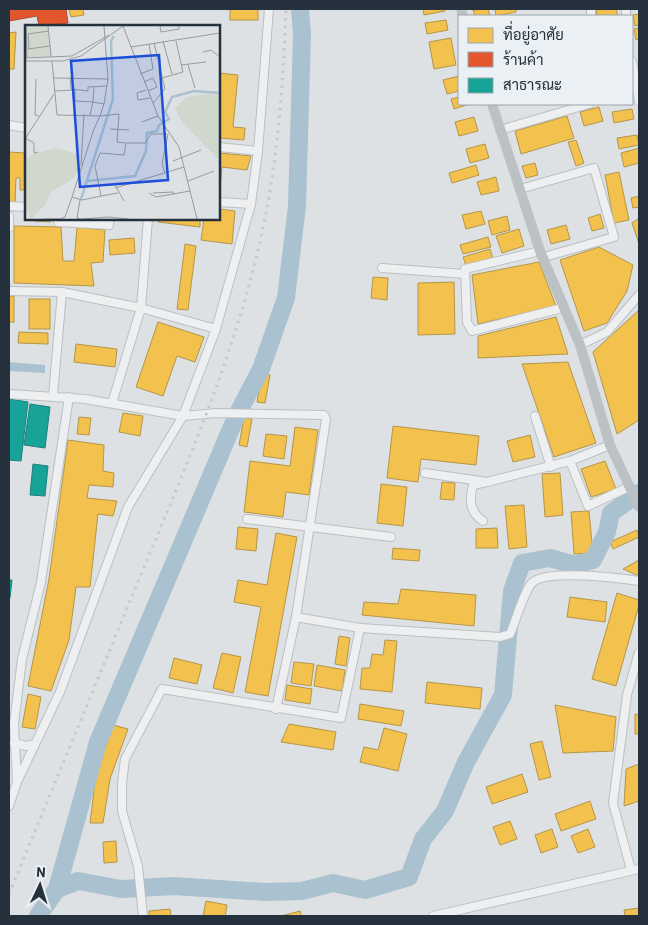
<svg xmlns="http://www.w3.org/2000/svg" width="648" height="925" viewBox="0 0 648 925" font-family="Barlow,Sarabun,sans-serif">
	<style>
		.water { fill: #aac2d0 }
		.homes { fill: #f2c14e; stroke: #b49649 }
		.shops { fill: #e4572e; stroke: #ab4c32 }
		.public { fill: #17a398; stroke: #1b817d }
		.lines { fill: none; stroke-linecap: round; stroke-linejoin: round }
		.river { stroke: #aac2d0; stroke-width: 18 }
		.street-casing { stroke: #bcbfc1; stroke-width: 10 }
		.street { stroke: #edeff0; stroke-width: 8 }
		.secondary { stroke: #bcc1c3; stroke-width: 10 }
		.rail { stroke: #c6c9cb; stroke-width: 3; stroke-dasharray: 2.5 5; stroke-linecap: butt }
		.inset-river { fill: none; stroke: #aac2d0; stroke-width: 2.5 }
		.inset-road { fill: none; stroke: #949ba1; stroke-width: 1 }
		.view { fill: #1d4ed8; fill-opacity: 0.15; stroke: #1d4ed8; stroke-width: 2.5 }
		.inset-edge { fill: none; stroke: #25313d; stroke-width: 2.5 }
	</style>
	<rect width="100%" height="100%" fill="#dee1e3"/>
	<path class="water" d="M9,362l36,3v8l-36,-2z"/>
	<g class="homes">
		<path d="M69,9h14l1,6 -13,2z"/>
		<rect x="230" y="9" width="28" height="11"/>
		<path d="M423,9h22v2l-21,4z"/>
		<path d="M488,9l2,7h-15l-2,-6z"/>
		<path d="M495,9h21v3l-20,4z"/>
		<path d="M616,9l2,7h-21l-1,-6z"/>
		<path d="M639,14v11l-4,1 -2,-11z"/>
		<path d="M446,20l2,10 -21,4 -2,-11z"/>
		<path d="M639,28v11l-3,1 -2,-11z"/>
		<path d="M16,32l-2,37h-5v-36z"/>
		<path d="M451,38l5,27 -22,4 -5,-27z"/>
		<path d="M219,73l19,2 -5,52 12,1 -1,12 -25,-2z"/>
		<path d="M459,76v15l-12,3 -4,-14z"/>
		<path d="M459,97v7h11l-16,5 -3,-10z"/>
		<path d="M599,107l4,14 -19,5 -4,-14z"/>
		<path d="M632,109l2,10 -20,4 -2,-11z"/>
		<path d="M567,116l7,22 -53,16 -6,-23z"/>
		<path d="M474,117l4,14 -19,5 -4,-14z"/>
		<path d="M637,135l2,10 -20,4 -2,-11z"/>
		<path d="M576,140l8,23 -8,3 -8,-24z"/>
		<path d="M485,144l4,14 -19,5 -4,-14z"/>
		<path d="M639,148v15l-15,4 -3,-14z"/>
		<path d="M9,152l17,1v37h-6v-12h-4l-1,25 -6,-1z"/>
		<path d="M219,153l32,3 -4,14 -25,-3 -3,32z"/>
		<path d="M535,163l3,12 -12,3 -4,-12z"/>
		<path d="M476,165l3,10 -27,8 -3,-10z"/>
		<path d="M619,172l10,48 -15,3 -9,-48z"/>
		<path d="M496,177l3,14 -18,4 -4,-13z"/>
		<path d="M639,196v11l-6,1 -2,-10z"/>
		<path d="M219,209l16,2 -3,33 -31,-4 3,-21h15z"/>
		<path d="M481,211l4,13 -19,5 -4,-14z"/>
		<path d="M600,214l4,14 -12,3 -4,-13z"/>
		<path d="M507,216l3,14 -18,5 -4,-14z"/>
		<path d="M639,218v26l-7,-21z"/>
		<path d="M34,219h16v3l-16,-1z"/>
		<path d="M159,219h41v8l-42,-5z"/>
		<path d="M566,225l4,14 -19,5 -4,-14z"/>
		<path d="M14,226l47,1 2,34h11l3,-34 28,3 -2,32 -12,1 3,23 -80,-3z"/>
		<path d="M519,229l5,17 -22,7 -6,-17z"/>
		<path d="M488,237l3,10 -28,7 -3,-9z"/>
		<path d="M134,238l1,15 -25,2 -1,-15z"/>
		<path d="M185,244l11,2 -8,64 -11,-1z"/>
		<path d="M599,247l34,18 -6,26 -20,32 -23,8 -24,-71z"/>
		<path d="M490,249l3,10 -27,7 -3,-9z"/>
		<path d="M539,262l17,44 -78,18 -6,-49z"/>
		<path d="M373,277l15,1 -1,22 -16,-2z"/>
		<path d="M454,282l1,52 -37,1v-52z"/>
		<rect x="9" y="296" width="5" height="26"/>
		<rect x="29" y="299" width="21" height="30"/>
		<path d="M639,310v110l-22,14 -24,-82z"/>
		<path d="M556,317l12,37 -90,4v-22z"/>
		<path d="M158,322l46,15 -9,25 -18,-6 -14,40 -27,-9z"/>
		<path d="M19,332l29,1v11l-30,-1z"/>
		<path d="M76,344l41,5 -2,18 -41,-5z"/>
		<path d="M568,362l28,81 -42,14 -32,-93z"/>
		<path d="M262,374l8,1 -5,28 -8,-1z"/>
		<path d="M123,413l20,3 -3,20 -21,-4z"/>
		<path d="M79,417l12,1 -2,17 -12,-1z"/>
		<path d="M244,418l8,1 -5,28 -8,-2z"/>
		<path d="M393,426l86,10 -3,29 -55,-6 -3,23 -31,-4z"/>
		<path d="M295,427l23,3 -9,65 -23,-3 -3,25 -39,-5 6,-51 40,5z"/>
		<path d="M266,434l21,2 -3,23 -21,-3z"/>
		<path d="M530,435l5,22 -22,5 -6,-21z"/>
		<path d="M68,440l36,5 -1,26 11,2 -1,14 -24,-2 -2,13 30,3 -4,15 -15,-2 -8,73h-14l-7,53 -18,51 -23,-5 21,-107z"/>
		<path d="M605,461l11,28 -25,8 -10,-28z"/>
		<path d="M560,473l3,42 -18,2 -3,-43z"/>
		<path d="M442,482l13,1 -1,17 -14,-1z"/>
		<path d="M381,484l26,3 -4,39 -26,-3z"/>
		<path d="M524,505l3,42 -18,2 -4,-43z"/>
		<path d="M589,511l4,42 -19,1 -3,-42z"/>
		<path d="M238,527l20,2 -2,22 -20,-2z"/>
		<path d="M497,528l1,20h-22v-19z"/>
		<path d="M637,530l2,7 -26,12 -3,-7z"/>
		<path d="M276,533l21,4 -29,159 -23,-4 16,-85 -27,-5 4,-22 29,5z"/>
		<path d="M393,548l27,2 -1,11 -27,-2z"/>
		<path d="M639,560v16l-16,-7z"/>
		<path d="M401,589l75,6 -2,31 -112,-11 2,-13 34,2z"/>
		<path d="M617,593l22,7v5l-23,81 -24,-7z"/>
		<path d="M570,597l37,5 -2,20 -38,-5z"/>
		<path d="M339,636l11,2 -4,28 -11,-2z"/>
		<path d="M385,640l12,1 -5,51 -32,-3 2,-21h8l2,-14 11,1z"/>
		<path d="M222,653l19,4 -8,36 -20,-5z"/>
		<path d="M174,658l28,7 -5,19 -28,-6z"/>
		<path d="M294,662l20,2 -3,22 -20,-3z"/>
		<path d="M317,665l28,5 -3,21 -28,-5z"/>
		<path d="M427,682l55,6 -2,21 -55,-6z"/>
		<path d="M287,685l25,4 -2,15 -25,-4z"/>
		<path d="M28,694l13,3 -6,32 -13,-2z"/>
		<path d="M360,704l44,7 -3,15 -43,-7z"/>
		<path d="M555,705l61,12 -3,34 -50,2z"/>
		<path d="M635,714l4,1v19h-4z"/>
		<path d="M289,724l47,8 -3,18 -52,-8z"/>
		<path d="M113,725l15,4 -18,50 -7,44h-13l6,-49z"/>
		<path d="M384,728l23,6 -9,37 -38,-9 4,-15 14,3z"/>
		<path d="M542,741l9,36 -12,3 -9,-36z"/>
		<path d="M639,764v37l-15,5 2,-37z"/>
		<path d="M522,774l6,18 -36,12 -6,-17z"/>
		<path d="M590,801l6,18 -35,12 -6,-17z"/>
		<path d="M510,821l7,18 -17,6 -7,-18z"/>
		<path d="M552,829l6,18 -17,6 -6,-18z"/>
		<path d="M588,829l7,18 -17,6 -7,-17z"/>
		<path d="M116,841l1,21 -13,1 -1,-21z"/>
		<path d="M206,901l21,4 -2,11h-22z"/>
		<path d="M639,908v8h-14l-1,-6z"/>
		<path d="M170,909l1,7h-22v-5z"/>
		<path d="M300,911l1,5h-20z"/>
	</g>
	<path class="shops" d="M9,9h57l2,14 -29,3 -2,-10 -28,5z"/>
	<g class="public">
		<path d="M9,399l19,3 -7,59 -12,-1z"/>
		<path d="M30,404l20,3 -5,41 -21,-3z"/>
		<path d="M33,464l15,2 -3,30 -15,-1z"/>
		<path d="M9,580h3l-2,18h-1z"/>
	</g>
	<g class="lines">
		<g class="river">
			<path d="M57,889l21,-8 43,8 53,-3 90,6 38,-1 31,-8 32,7 44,-13 14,-38 22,-28 21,-49 37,-67 9,-104 10,-28 28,-5 25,7 18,-5 14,-28 4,-19 28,-20"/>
			<path d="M38,916l19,-27 41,-147 138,-325 25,-48 25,-71 11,-92 5,-172 -2,-25"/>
		</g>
		<defs>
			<g id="street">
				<path d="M591,9v7"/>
				<path d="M626,9v7"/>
				<path d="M632,61l7,40"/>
				<path d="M9,125l17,3"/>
				<path d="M500,130l89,-26"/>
				<path d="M258,151l11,-142"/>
				<path d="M520,189l74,-21 20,69 -70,20"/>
				<path d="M219,202l32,2"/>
				<path d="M9,206l17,1"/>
				<path d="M9,216v12"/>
				<path d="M58,219v3l51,3v-6"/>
				<path d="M540,251l-75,18 2,53 5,9 90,-23"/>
				<path d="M382,268l83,6"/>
				<path d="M9,291l53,1 79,16 -29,95"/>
				<path d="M216,329l35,-125 7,-53 -39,-4"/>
				<path d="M580,345l27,-13 32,-37"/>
				<path d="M9,394l76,5 98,17 33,-3 108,2 2,4 -30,198 64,11 -19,90 -179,-29 -37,70 -3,24v28l16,55 5,50"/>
				<path d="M53,396l9,-104"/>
				<path d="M535,416l16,51"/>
				<path d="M570,461l18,45 41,-19"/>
				<path d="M425,473l62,9 -14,3c-4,14 -3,28 10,36"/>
				<path d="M487,482l83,-21 40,-16"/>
				<path d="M247,519l144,18"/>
				<path d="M360,628l140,9 10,-3c5,-11 15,-46 23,-52 15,-13 86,-4 106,-1"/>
				<path d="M276,709l20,-92"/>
				<path d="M14,743l12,3 9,-2"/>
				<path d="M17,780l-3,-56 8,-65 19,-77 28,-185"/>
				<path d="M9,806l8,-24 43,-90 68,-185 55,-91 33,-87 -75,-21 7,-89"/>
				<path d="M631,870l-18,-67 14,-108 12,-43"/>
				<path d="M433,916l206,-47"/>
			</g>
		</defs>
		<use href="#street" class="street-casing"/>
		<use href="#street" class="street"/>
		<g class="secondary">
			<path d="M461,9l2,7"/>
			<path d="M492,104l48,147 40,94 30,100 29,62"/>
		</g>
		<path class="rail" d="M9,894c46,-111 92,-223 138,-334 44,-105 89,-211 114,-323 17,-75 22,-151 25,-228"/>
	</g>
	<g transform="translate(25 25)">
		<rect width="195" height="195" fill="#dee1e3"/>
		<path d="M1,1h22l4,31 -25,1zM185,69l10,1v66l-38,-39 -7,-14 11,-11zM30,123l23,6v17l-4,7 -23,14 -6,13 -14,14 -6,-12v-47l8,-6z" fill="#d0d8ce"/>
		<path class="inset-river" d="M62,156l48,-5 11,-25 1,-18 10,-2 2,-6 10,-6 -4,-7 7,-15 22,-6 26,2M56,174l32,-100 -2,-58 3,-5"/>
		<path class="inset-road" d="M1,1l1,32M23,1l3,30M79,1l4,53M98,1l35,90 21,31 18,72M135,1l1,6 18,-3v-3M138,16l9,33M106,22l89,-14M3,24l22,-3M4,24l-1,-15 21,-3M178,27l8,-2 9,7M0,33l47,-2 37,-21M0,36h38l18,-5 42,-30M27,36l5,54 43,1 19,-2 -2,28 9,1 -2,12 -24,-2 -5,13 6,30 -19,4 -10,-3 22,-68 6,-13 4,-12 -11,-2 1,-15M156,40l25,-3M163,40l7,23M115,49l13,-5 -4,-25M45,52l1,12 17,2v-4l19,-1M28,53l55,1 -4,25M137,53l21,-6 -7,-31M11,54l-1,36 4,1M119,57l9,-4 4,9 -9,4M121,65l-9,3 1,7 12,-2M29,66l21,-1v11l18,1 -3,13M128,78l12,-14 -11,-46M117,97l16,-6M85,104l19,1M0,113l9,5v10l4,-1M0,114l29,-45M102,118h18l6,-9h16M148,136l28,-11M56,140l3,-51M140,148l-3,-9 6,-30M163,156l26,-10M89,158l10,18M90,163l69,-21M124,168l7,4 34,-6M128,168l20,-1 1,3M76,171l17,-3M55,175l-3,18 4,1M18,194h17M35,194l5,-2 7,-20M57,194l27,-2 19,2"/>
		<path class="view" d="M134,30l9,125 -88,7 -9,-126z"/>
		<rect width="195" height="195" class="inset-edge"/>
	</g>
	<rect width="648" height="925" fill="none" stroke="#25313d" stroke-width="20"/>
	<rect x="458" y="15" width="175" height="90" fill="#eaf0f4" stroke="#9ba4ab"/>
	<rect x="468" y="28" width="25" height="15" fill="#f2c14e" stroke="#9ba4ab"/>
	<text x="503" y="40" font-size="15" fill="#25313d">ที่อยู่อาศัย</text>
	<rect x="468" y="52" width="25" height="15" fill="#e4572e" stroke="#9ba4ab"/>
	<text x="503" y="65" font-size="15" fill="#25313d">ร้านค้า</text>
	<rect x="468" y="78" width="25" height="15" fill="#17a398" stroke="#9ba4ab"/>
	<text x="503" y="90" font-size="15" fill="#25313d">สาธารณะ</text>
	<g transform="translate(40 885) rotate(4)" stroke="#eaf0f4" stroke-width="4" paint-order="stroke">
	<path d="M0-4L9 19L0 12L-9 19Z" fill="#25313d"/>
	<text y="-8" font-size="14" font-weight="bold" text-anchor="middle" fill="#25313d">N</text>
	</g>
</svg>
